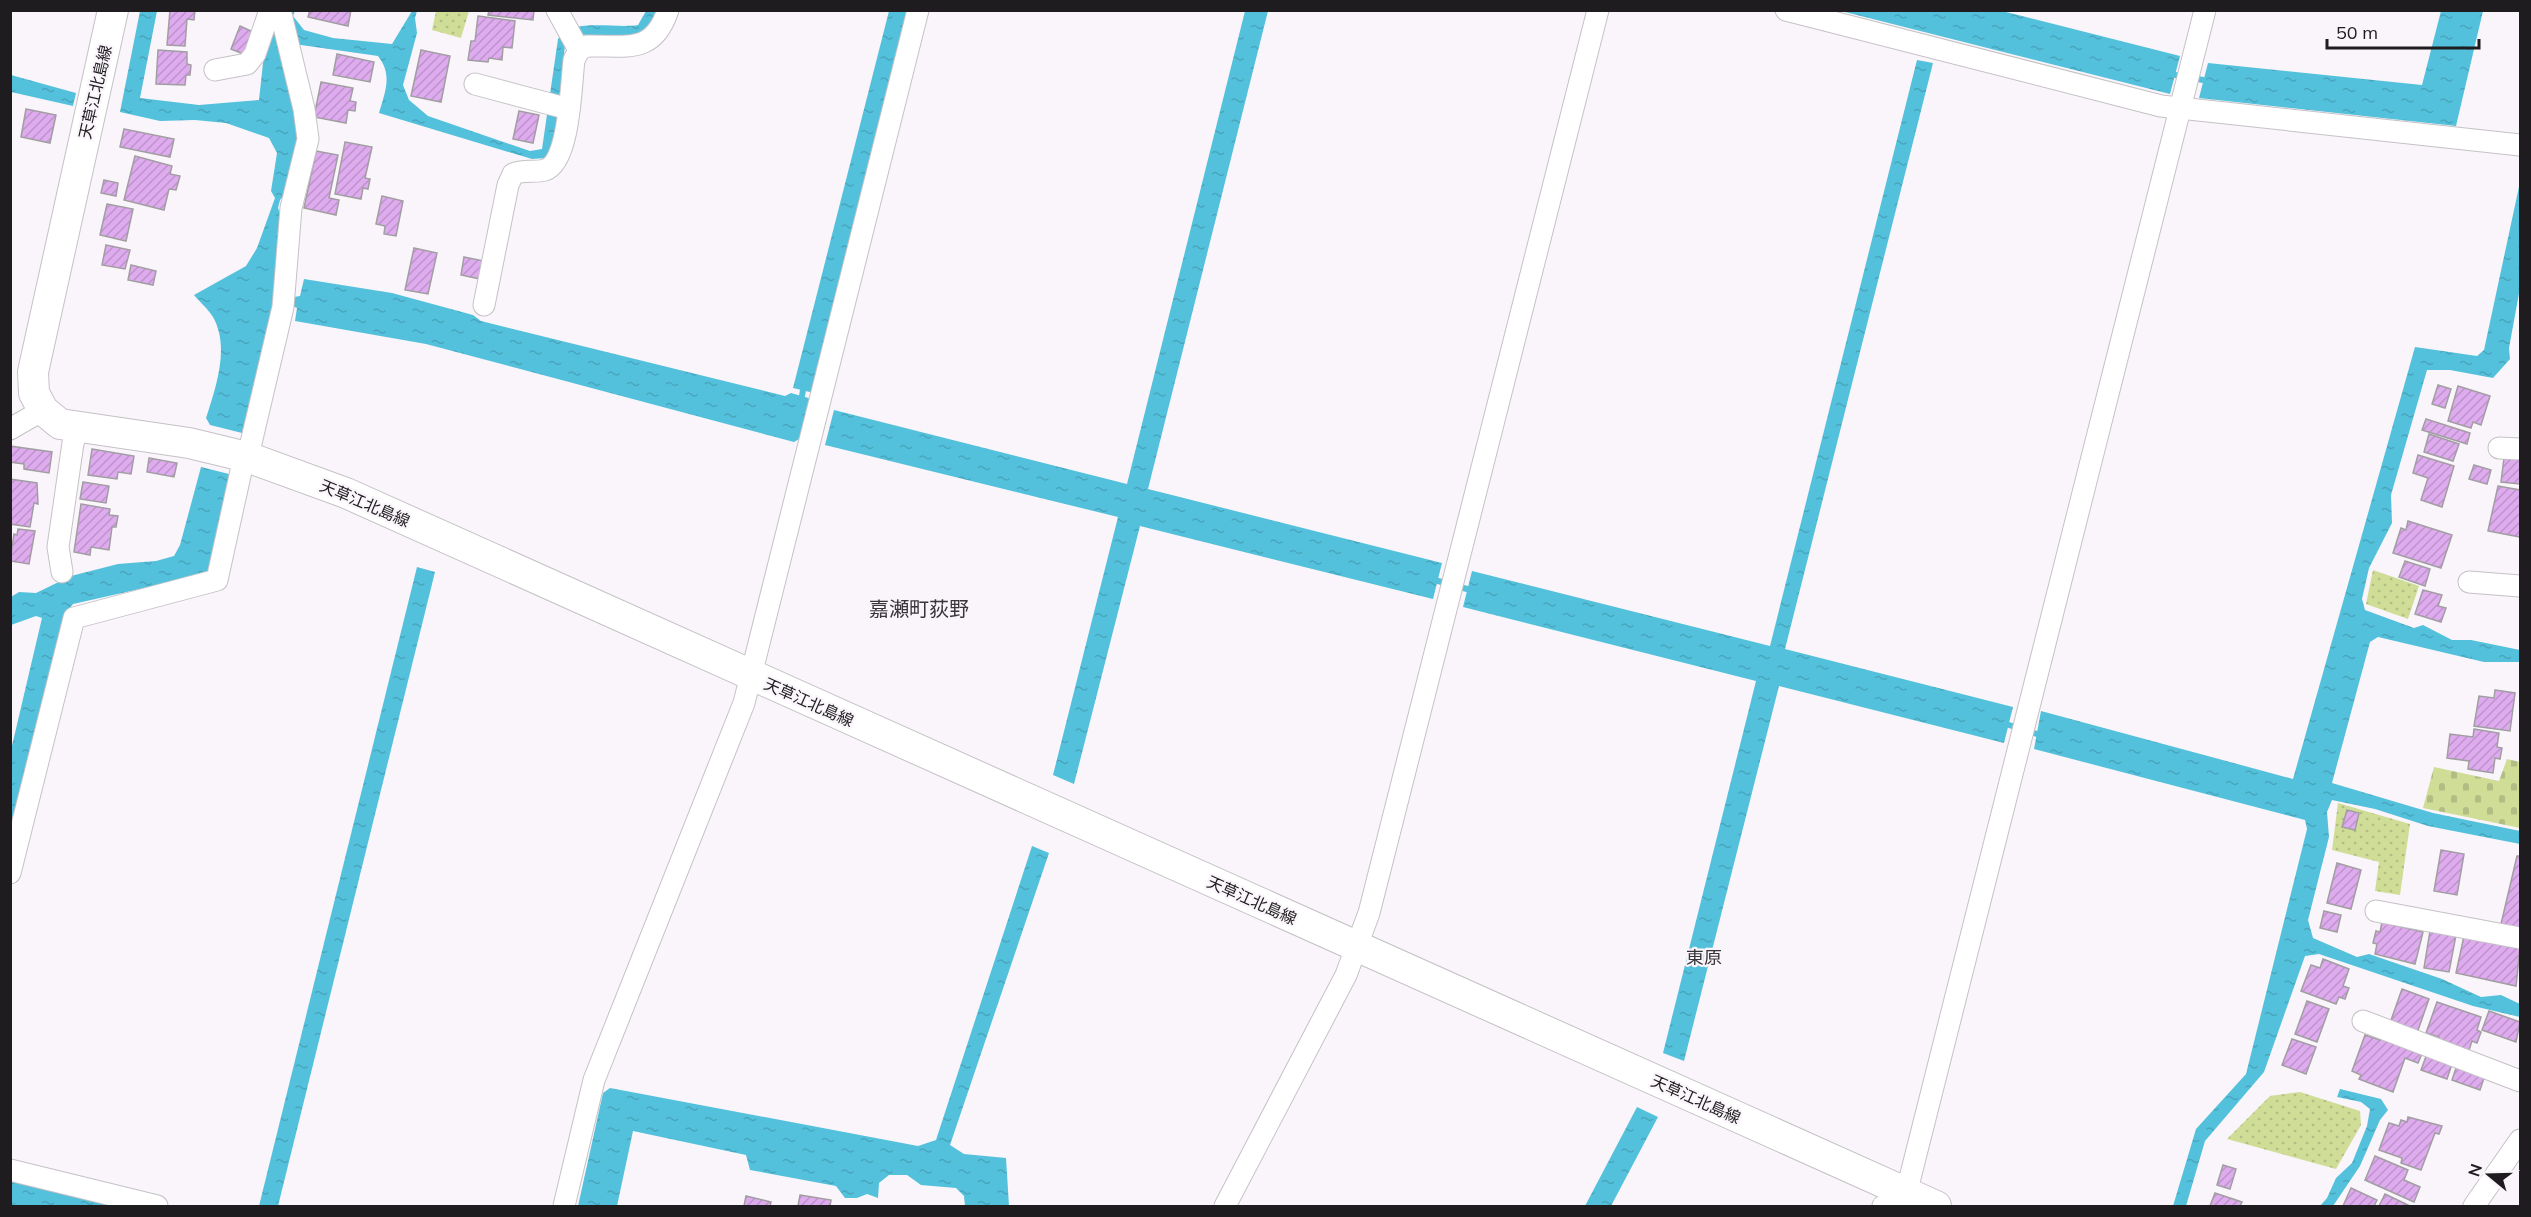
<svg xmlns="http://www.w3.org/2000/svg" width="2531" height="1217" font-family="Mulish,'Noto Sans JP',sans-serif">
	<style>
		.cemetery { fill: url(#cemetery-stones) }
		.garden { fill: url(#garden-dots) }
		.water { fill: url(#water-ripples) }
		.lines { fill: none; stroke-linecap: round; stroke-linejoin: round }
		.stream { stroke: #53c1dc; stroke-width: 6 }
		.building { fill: url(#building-hatch); stroke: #a19ea2; stroke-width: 1.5 }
		.street-casing { stroke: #c5c2c6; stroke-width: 23 }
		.secondary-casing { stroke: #c5c2c6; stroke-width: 32 }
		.street { stroke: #fff; stroke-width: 21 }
		.secondary { stroke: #fff; stroke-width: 30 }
		.labels { text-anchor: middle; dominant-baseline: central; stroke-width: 4.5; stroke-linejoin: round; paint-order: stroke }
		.street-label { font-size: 16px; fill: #1e1c1e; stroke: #f9f5fa }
		.neighbourhood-label { font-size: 18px; fill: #383639; stroke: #f9f5fa }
		.quarter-label { font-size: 20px; fill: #383639; stroke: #f9f5fa }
	</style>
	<defs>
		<pattern id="cemetery-stones" width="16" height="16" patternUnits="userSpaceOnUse" patternTransform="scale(1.5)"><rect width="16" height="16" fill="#cfdd97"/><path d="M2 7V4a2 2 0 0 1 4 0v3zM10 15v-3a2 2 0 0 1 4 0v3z" fill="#b1bd82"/></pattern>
		<pattern id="garden-dots" width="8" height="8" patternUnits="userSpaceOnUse" patternTransform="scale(1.5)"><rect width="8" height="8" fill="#cfdd97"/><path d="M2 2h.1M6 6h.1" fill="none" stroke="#b1bd82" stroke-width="1.8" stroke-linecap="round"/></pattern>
		<pattern id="water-ripples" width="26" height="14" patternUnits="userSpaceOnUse" patternTransform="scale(1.5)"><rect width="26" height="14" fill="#53c1dc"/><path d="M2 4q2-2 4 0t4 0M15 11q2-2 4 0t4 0" fill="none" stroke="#48a5bc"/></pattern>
		<pattern id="building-hatch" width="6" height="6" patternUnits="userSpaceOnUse" patternTransform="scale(1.5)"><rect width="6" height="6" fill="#deabee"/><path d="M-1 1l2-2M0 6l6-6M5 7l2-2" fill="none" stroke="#be93cc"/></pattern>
	</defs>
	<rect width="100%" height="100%" fill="#f9f5fa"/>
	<path class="cemetery" d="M2507 759 2520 762V828L2423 808 2434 767 2499 781Z"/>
	<g class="garden">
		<path d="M436 11H469L461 38 432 30Z"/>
		<path d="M2373 570 2419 586 2408 619 2366 604Z"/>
		<path d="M2338 803 2410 824 2400 895 2375 891 2379 862 2332 850Z"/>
		<path d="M2300 1092 2360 1111 2361 1125 2336 1169 2227 1139 2270 1096Z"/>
	</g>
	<g class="water">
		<path d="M140 11H157L140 98 199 105 259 100 263 63 274 32 278 31 300 141 288 190 280 200 278 208 283 221 274 298 250 413 242 433 210 425 206 418C216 387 230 347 213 317 208 309 200 302 194 295L246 266 257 248 275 198 271 191 277 153 269 138 226 123 195 120 160 121 120 112Z"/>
		<path d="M287 11H295L293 16 304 30 333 38 392 44 412 11H417L415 18 417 33 403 85 409 100 428 116 530 151 542 149 558 39C571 17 615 29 638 25L646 11H658C644 45 613 41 581 34L565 45 556 131 546 158 532 159 379 113C385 92 393 75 378 56L294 44Z"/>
		<path d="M889 11H908L814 393 793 388Z"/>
		<path d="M1245 11H1268L1148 489 1442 563 1433 599 1140 526 1074 784 1053 775 1118 517 825 445 834 410 1127 484Z"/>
		<path d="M1841 11H2002L2180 56 2170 94Z"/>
		<path d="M2441 11H2483L2456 126 2199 98 2208 63 2422 85Z"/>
		<path d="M1917 60 1933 63 1785 649 2013 707 2004 743 1779 686 1684 1061 1663 1053 1756 681 1463 607 1472 571 1770 646Z"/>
		<path d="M11 75 76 93 73 106 11 92Z"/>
		<path d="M2520 182V288L2509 348 2510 359 2493 378 2450 370H2427L2391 495 2392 523 2369 568 2362 599 2365 610 2414 628 2423 625 2452 640H2471L2520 650V662H2484L2378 637 2370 642 2332 783 2433 813 2520 831V844L2428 826 2375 809 2332 800 2327 812 2329 837 2308 920 2313 938 2357 957 2369 954 2442 979 2481 997 2501 995 2520 1004V1017L2473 1006 2319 954 2305 956 2264 1072 2205 1141 2186 1206H2173L2196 1129 2246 1074 2307 829 2305 820 2034 749 2041 711 2293 779 2415 347 2477 356 2484 350Z"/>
		<path d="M304 279 392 293 473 315 481 321 785 396 791 393 812 399 801 438 794 442 426 344 295 321 297 308 292 306 294 297 300 296Z"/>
		<path d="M201 467 229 474 211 573 73 604 66 612 11 844V750L42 618 36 616 11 625V597L19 592 36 593 71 576 118 564 156 561 174 556 180 545Z"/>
		<path d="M417 567 435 572 278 1206H259Z"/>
		<path d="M1032 846 1049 853 950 1145 964 1154 1006 1158 1009 1206H965L964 1196 956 1188 921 1185 907 1175H889L879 1183 878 1198 867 1194 857 1198H845L836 1186 750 1170 746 1155 633 1131 617 1206H578L603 1093 610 1088 918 1146 936 1140Z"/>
		<path d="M2340 1089 2381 1099 2388 1110 2380 1120 2360 1166 2333 1206H2320L2327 1198 2336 1178 2352 1163 2367 1126 2370 1109 2361 1102 2337 1097Z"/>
		<path d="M1637 1107 1658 1117 1611 1206H1585Z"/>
		<path d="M11 1181 112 1206H11Z"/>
	</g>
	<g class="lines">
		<g class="stream">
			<path d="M2175 75 2203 80"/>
			<path d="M802 396 803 390"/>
			<path d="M1438 581 1467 589"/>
			<path d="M2009 725 2037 734"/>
		</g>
	</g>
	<g class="building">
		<path d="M170 10H195L194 20 187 19 185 46 167 45Z"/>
		<path d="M310 10H351L348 26 308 17Z"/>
		<path d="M489 10H534L533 20 488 15Z"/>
		<path d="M478 16 515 21 512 48 503 47 502 60 489 58 488 62 468 60 471 41H475Z"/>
		<path d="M240 26 255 33 246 55 231 49Z"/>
		<path d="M158 50 187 52V64L191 65 190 75H186L185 85 156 84Z"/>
		<path d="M421 50 450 56 441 102 411 96Z"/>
		<path d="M337 54 374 62 370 82 333 75Z"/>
		<path d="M321 82 353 88 350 101 356 102 355 111 348 110 346 123 314 117Z"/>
		<path d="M26 109 56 115 50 143 21 137Z"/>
		<path d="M519 111 539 115 533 143 513 139Z"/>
		<path d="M124 129 174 139 170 157 120 147Z"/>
		<path d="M345 142 372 147 365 178 370 179 368 189 363 188 361 199 335 194Z"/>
		<path d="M316 151 338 155 329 198 339 200 336 215 304 208Z"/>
		<path d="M135 156 172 166 170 174 180 176 176 190 169 189 164 210 124 200Z"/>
		<path d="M104 180 118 183 116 196 101 193Z"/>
		<path d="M382 196 403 201 396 236 384 234 385 226 376 224Z"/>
		<path d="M107 204 133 209 126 241 100 235Z"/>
		<path d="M106 245 130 250 125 269 102 265Z"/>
		<path d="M414 248 437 253 428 294 405 290Z"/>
		<path d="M464 257 484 261 480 279 461 275Z"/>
		<path d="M131 265 156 271 153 285 128 280Z"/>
		<path d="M2438 385 2451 389 2445 408 2432 404Z"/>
		<path d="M2458 386 2490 396 2481 425 2473 422 2471 428 2448 421Z"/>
		<path d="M2426 419 2470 433 2467 444 2422 430Z"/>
		<path d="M2429 434 2459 444 2453 461 2424 452Z"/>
		<path d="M10 446 52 452 49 473 24 469V464L10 462Z"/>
		<path d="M92 449 134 456 131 474 118 472 117 479 88 475Z"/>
		<path d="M2418 455 2454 466 2442 507 2421 500 2428 478 2413 473Z"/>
		<path d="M149 458 177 463 174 477 147 472Z"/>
		<path d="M2504 458 2520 459V484L2501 482Z"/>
		<path d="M2474 465 2491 470 2487 484 2469 479Z"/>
		<path d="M10 479 37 483 38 504 34 503 30 527 10 524Z"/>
		<path d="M83 482 109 486 106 503 80 499Z"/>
		<path d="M2498 486 2520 490V537L2488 531Z"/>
		<path d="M81 504 110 509 109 515 118 516 116 527H112L109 550 91 547 90 555 74 552Z"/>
		<path d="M2408 521 2452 535 2441 568 2393 553 2401 528 2406 530Z"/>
		<path d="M18 529 35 531 29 564 10 561 14 534 17 535Z"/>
		<path d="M2405 561 2430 569 2425 586 2399 577Z"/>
		<path d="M2423 590 2442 595 2438 606 2446 608 2441 622 2415 614Z"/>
		<path d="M2495 690 2515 693 2510 731 2474 726 2479 696 2494 698Z"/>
		<path d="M2474 729 2499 733 2497 747 2502 748 2500 759 2495 758 2493 773 2468 769 2469 761 2447 758 2450 734 2473 737Z"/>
		<path d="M2347 810 2359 813 2355 830 2342 827Z"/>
		<path d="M2441 850 2464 854 2457 895 2434 891Z"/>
		<path d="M2517 856H2520V929L2501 924Z"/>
		<path d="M2337 863 2361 870 2351 909 2327 903Z"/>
		<path d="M2324 911 2341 915 2337 932 2320 928Z"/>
		<path d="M2382 922 2423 932 2415 964 2375 954 2377 944 2373 943 2376 931 2380 932Z"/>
		<path d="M2430 931 2456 935 2449 972 2424 968Z"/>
		<path d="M2464 936 2520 948 2516 986 2456 973Z"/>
		<path d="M2323 959 2349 969 2343 986 2349 988 2345 999 2339 997 2336 1004 2301 991 2311 965 2320 968Z"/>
		<path d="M2402 989 2429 999 2417 1033 2390 1023Z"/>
		<path d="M2307 1001 2329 1009 2317 1042 2295 1034Z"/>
		<path d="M2437 1002 2481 1017 2477 1030 2481 1032 2477 1043 2472 1041 2467 1056 2436 1045 2439 1037 2426 1033Z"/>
		<path d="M2489 1011 2520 1022 2516 1042 2482 1030Z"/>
		<path d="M2382 1033 2424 1049 2418 1063 2405 1058 2393 1092 2359 1079 2361 1075 2352 1071 2365 1035 2380 1040Z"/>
		<path d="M2292 1039 2316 1047 2306 1074 2282 1065Z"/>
		<path d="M2428 1051 2453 1061 2447 1079 2421 1070Z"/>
		<path d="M2457 1065 2485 1075 2480 1090 2452 1080Z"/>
		<path d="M2408 1117 2442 1126 2439 1134 2435 1133 2421 1170 2401 1163 2402 1158 2379 1150 2389 1123 2399 1126 2401 1120 2407 1122Z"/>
		<path d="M2375 1156 2408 1170 2404 1180 2420 1187 2414 1202 2365 1180Z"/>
		<path d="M2223 1165 2236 1169 2230 1189 2217 1185Z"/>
		<path d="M2351 1188 2377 1200 2374 1206H2343Z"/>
		<path d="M2215 1193 2242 1202 2240 1206H2210Z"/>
		<path d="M2385 1194 2410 1206H2379Z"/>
		<path d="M800 1195 831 1200 830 1206H798Z"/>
		<path d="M746 1196 771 1202 770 1206H744Z"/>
	</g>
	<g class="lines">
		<defs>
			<g id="street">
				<path d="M557 10 579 50"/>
				<path d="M1786 10 2161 106 2520 145"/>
				<path d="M215 70 247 64 255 54 270 10"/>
				<path d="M475 84 569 109"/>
				<path d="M484 305 508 185 513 174C524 169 534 173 545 170 570 162 571 83 574 60L579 50 587 46C627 45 653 55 668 10"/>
				<path d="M10 429 43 410"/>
				<path d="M2499 448 2520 449"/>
				<path d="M62 572 58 547 73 443 79 427"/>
				<path d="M2469 582 2520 586"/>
				<path d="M10 873 74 618 217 580 241 471 251 443 283 307 291 208 308 139 304 109 280 10"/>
				<path d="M2376 911 2520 938"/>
				<path d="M2363 1021 2520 1081"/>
				<path d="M10 1170 157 1206"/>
				<path d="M564 1206 594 1080 744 703 918 10"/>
				<path d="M1225 1206 1346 975 1369 913 1598 10"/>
				<path d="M1883 1206 1895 1201 1910 1178 2205 10"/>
				<path d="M2474 1206 2520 1140"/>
			</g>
			<path id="secondary" d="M113 10 33 372 34 393 43 410 60 424 189 443 247 457 346 493 1936 1206"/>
		</defs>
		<use href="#street" class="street-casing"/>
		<use href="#secondary" class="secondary-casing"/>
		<use href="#street" class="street"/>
		<use href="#secondary" class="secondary"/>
	</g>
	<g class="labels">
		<g class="street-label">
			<text transform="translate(95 92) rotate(-77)">天草江北島線</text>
			<text transform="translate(365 503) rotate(23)">天草江北島線</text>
			<text transform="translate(809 702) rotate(24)">天草江北島線</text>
			<text transform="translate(1252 900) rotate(24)">天草江北島線</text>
			<text transform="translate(1696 1099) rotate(24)">天草江北島線</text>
		</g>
		<g class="neighbourhood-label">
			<text x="1704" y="957">東原</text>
		</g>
		<g class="quarter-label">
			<text x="919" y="608">嘉瀬町荻野</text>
		</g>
	</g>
	<rect width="2531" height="1217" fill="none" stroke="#1e1c1e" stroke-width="24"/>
	<g transform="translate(2489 1175) rotate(289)" stroke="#f9f5fa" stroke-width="4.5" paint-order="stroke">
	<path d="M0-4.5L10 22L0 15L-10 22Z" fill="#1e1c1e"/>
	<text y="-9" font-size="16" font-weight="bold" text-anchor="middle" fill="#1e1c1e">N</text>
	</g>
	<path d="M2327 39v9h152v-9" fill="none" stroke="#1e1c1e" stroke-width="3"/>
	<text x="2336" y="39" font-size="18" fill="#1e1c1e" stroke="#f9f5fa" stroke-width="4.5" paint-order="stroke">50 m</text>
</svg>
